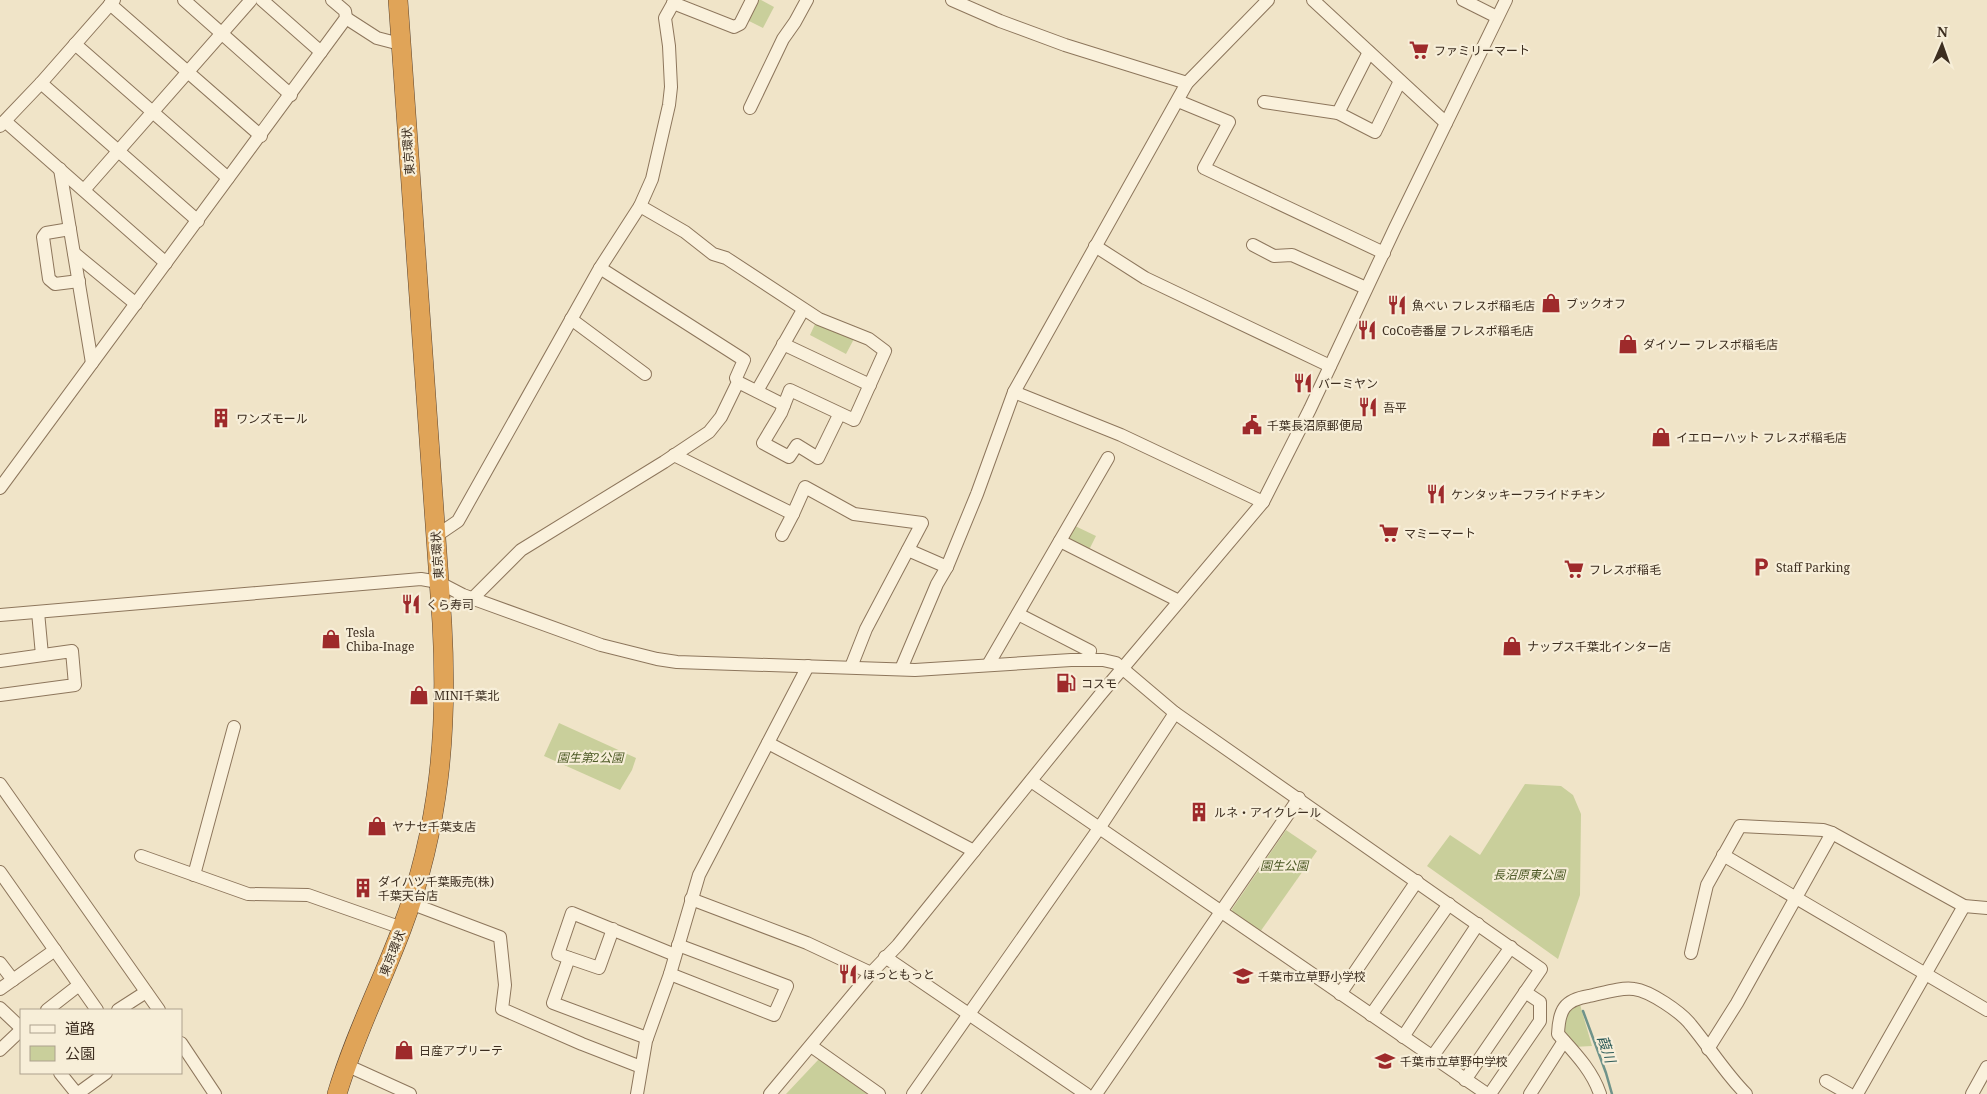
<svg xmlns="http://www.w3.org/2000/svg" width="1987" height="1094" font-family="'Noto Serif','Noto Sans JP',serif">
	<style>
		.green { fill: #c9cf9b }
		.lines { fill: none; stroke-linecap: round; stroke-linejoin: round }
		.stream { stroke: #6f938a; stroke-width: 2.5 }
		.minor-casing { stroke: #8d765c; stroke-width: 14 }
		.highway-casing { stroke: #5b4430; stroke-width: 20 }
		.minor { stroke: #faf1dc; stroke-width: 12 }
		.highway { stroke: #e0a458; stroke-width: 19 }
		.labels { text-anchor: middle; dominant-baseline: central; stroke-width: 4.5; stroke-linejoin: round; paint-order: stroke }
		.poi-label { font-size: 12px; fill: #3d2e20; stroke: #f7eed8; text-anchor: start }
		.street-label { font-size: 12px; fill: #3d2e20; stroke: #f7eed8 }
		.park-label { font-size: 12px; font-style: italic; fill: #4d5a26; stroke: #f7eed8 }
		.water-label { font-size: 14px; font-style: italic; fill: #2f5d5a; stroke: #f7eed8 }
	</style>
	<rect width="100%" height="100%" fill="#f0e4c8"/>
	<g class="green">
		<path d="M757 0H761L774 7 763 28 747 20Z"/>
		<path d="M816 322 855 337 846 354 810 335Z"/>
		<path d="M1073 525 1096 536 1088 552 1066 541Z"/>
		<path d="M559 723 636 758 632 770 620 790 544 756Z"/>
		<path d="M1525 784 1561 786 1573 795 1581 814 1580 895 1558 959 1427 866 1450 835 1480 855Z"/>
		<path d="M1286 830 1317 851 1260 932 1233 914 1232 909Z"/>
		<path d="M1579 1001 1592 1046 1573 1047 1562 1030 1568 1007Z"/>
		<path d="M819 1059 867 1094H786Z"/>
	</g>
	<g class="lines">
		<path class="stream" d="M1583 1011 1606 1073 1612 1094"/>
		<defs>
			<g id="minor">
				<path d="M184 0 291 95"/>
				<path d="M262 0 321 52"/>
				<path d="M952 0 1000 21 1065 45 1187 83"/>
				<path d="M1313 0 1446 123"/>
				<path d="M1463 0 1497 17"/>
				<path d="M673 3 734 27 740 24 752 0"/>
				<path d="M110 4 261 136"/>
				<path d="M346 18 377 38 400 44"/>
				<path d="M75 44 228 178"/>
				<path d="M41 83 198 221"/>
				<path d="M1178 101 1229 122 1204 168 1384 253"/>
				<path d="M1264 102 1338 113 1375 132 1400 81"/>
				<path d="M750 108 783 39 795 22 807 0"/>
				<path d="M1338 113 1369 52"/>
				<path d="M6 122 166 263"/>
				<path d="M0 126 41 83 114 0"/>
				<path d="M60 169 92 363"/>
				<path d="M84 190 251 0"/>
				<path d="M640 206 685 232 713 254 726 258 819 319 869 339 885 351 854 420 790 390 781 413 763 443 789 457 797 445 818 458 839 415"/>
				<path d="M70 229 46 233 43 237 49 279 55 284 79 281"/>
				<path d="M1253 245 1274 256 1292 255 1366 288"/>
				<path d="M1095 246 1145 278 1330 366"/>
				<path d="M74 253 136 304"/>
				<path d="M571 319 645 374"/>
				<path d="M783 344 870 385"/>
				<path d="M738 382 784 405"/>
				<path d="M757 391 803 310"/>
				<path d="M1014 392 1121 435 1263 502"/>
				<path d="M674 455 793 514"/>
				<path d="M0 488 346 18 345 11 332 0"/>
				<path d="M782 535 793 514 805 487 854 514 922 523 866 629 851 667"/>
				<path d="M436 536 458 521 600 268 640 206 652 179 669 105 671 87 669 46 665 18 675 0"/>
				<path d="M1060 541 1179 601"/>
				<path d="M908 550 947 567"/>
				<path d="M472 599 521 550 664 462 709 432 721 417 738 382 736 378 744 360 600 268"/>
				<path d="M38 612 42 655"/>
				<path d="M1018 614 1090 651 1087 660"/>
				<path d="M0 615 421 579 438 582 463 595 601 645 657 659 677 662 915 670 1071 660H1103L1116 663 1175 713 1541 969 1465 1080"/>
				<path d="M0 661 72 651 75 685 0 695"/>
				<path d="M988 665 1108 458"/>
				<path d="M901 669 937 584 947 567 977 494 1014 392 1187 83 1268 0"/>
				<path d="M768 743 974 851"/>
				<path d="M1031 781 1487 1094"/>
				<path d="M0 784 159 1010"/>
				<path d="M1723 855 1987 1010"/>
				<path d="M141 856 248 894 308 895 402 928"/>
				<path d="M0 872 97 1010"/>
				<path d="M194 875 234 727"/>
				<path d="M691 899 807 943 871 973"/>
				<path d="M410 903 500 937 505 985 502 1009 582 1044 641 1067"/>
				<path d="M613 929 599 968 558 954 572 913 675 955"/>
				<path d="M1691 953 1707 885 1740 826 1823 830 1832 833 1964 906 1987 908"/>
				<path d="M885 957 1086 1094"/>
				<path d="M569 958 553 1003 647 1038"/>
				<path d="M0 963 13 980"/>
				<path d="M670 974 774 1015 787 986 678 945"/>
				<path d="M0 989 55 950"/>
				<path d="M1340 994 1417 881"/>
				<path d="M0 1008 21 1028"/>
				<path d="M47 1010 79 985"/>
				<path d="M118 1010 146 992"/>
				<path d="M1371 1015 1449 904"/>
				<path d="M1403 1037 1478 924"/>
				<path d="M181 1043 215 1094"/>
				<path d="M811 1046 879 1094"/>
				<path d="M1708 1049 1737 1003 1832 833"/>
				<path d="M0 1050 21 1030"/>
				<path d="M1432 1057 1511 947"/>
				<path d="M346 1065 410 1094"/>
				<path d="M60 1073 77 1094"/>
				<path d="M1826 1081 1849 1094"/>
				<path d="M77 1094 106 1073"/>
				<path d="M637 1094 646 1041 670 974 699 875 808 666"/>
				<path d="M770 1094 871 973 898 945 1100 695 1263 502 1310 409 1395 228 1506 0"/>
				<path d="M913 1094 1100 827 1175 713"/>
				<path d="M1096 1094 1299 798"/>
				<path d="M1490 1094 1540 1021V1002L1525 992"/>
				<path d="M1530 1094 1564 1041"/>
				<path d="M1600 1094C1592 1070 1574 1052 1558 1034 1559 1010 1564 1000 1589 996 1603 993 1621 987 1634 989 1650 991 1681 1012 1691 1025 1710 1048 1725 1073 1746 1094"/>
				<path d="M1857 1094 1964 906"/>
				<path d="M1972 1094 1987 1067"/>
			</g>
			<path id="highway" d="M337 1094C354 1037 381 984 402 928 440 827 448 729 442 623L398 0"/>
		</defs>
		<use href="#minor" class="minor-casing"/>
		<use href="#highway" class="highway-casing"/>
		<use href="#minor" class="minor"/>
		<use href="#highway" class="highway"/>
	</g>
	<defs>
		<symbol id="supermarket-bare" viewBox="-9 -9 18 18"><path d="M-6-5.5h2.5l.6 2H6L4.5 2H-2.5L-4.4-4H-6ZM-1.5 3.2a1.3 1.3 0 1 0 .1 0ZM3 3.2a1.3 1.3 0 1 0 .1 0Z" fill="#9e2a2b" stroke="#f7eed8" stroke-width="2.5" paint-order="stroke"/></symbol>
		<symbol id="shop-bare" viewBox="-9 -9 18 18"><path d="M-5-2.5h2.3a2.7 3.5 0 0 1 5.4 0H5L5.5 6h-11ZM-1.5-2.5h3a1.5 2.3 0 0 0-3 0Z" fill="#9e2a2b" stroke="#f7eed8" stroke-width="2.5" paint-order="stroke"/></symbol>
		<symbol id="restaurant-bare" viewBox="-9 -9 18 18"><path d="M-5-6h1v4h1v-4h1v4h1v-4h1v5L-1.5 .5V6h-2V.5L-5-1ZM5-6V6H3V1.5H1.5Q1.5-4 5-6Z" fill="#9e2a2b" stroke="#f7eed8" stroke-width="2.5" paint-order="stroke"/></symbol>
		<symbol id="building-bare" viewBox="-9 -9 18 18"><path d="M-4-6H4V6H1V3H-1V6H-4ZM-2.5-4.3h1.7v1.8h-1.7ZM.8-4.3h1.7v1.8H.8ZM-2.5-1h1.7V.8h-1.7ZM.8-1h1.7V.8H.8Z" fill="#9e2a2b" stroke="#f7eed8" stroke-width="2.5" paint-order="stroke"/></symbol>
		<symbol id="civic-bare" viewBox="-9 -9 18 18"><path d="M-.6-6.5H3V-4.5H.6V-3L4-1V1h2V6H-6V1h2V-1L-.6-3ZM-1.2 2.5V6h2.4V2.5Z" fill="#9e2a2b" stroke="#f7eed8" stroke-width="2.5" paint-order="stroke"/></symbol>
		<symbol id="parking-bare" viewBox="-9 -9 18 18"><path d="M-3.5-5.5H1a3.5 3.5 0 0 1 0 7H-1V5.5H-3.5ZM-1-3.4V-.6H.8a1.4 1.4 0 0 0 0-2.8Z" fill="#9e2a2b" stroke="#f7eed8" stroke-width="2.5" paint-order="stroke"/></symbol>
		<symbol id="fuel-bare" viewBox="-9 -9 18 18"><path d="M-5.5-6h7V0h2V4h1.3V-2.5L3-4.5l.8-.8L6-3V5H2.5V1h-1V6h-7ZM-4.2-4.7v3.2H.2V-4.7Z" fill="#9e2a2b" stroke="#f7eed8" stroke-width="2.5" paint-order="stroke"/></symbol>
		<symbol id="school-bare" viewBox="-9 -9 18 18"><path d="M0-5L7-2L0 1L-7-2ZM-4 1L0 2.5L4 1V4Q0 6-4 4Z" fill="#9e2a2b" stroke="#f7eed8" stroke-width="2.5" paint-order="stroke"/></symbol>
	</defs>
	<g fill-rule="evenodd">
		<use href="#supermarket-bare" x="1405" y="36" width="28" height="28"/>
		<use href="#shop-bare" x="1537" y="289" width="28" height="28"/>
		<use href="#restaurant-bare" x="1383" y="291" width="28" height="28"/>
		<use href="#restaurant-bare" x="1353" y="316" width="28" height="28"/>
		<use href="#shop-bare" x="1614" y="330" width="28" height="28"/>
		<use href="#restaurant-bare" x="1289" y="369" width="28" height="28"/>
		<use href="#restaurant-bare" x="1354" y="393" width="28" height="28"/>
		<use href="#building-bare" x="207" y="404" width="28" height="28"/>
		<use href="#civic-bare" x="1238" y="411" width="28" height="28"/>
		<use href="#shop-bare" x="1647" y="423" width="28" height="28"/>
		<use href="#restaurant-bare" x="1422" y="480" width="28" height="28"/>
		<use href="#supermarket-bare" x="1375" y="519" width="28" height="28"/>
		<use href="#parking-bare" x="1747" y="553" width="28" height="28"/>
		<use href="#supermarket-bare" x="1560" y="555" width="28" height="28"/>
		<use href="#restaurant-bare" x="397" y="590" width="28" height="28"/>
		<use href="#shop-bare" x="317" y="625" width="28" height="28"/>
		<use href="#shop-bare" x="1498" y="632" width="28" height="28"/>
		<use href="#fuel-bare" x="1052" y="669" width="28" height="28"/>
		<use href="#shop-bare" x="405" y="681" width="28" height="28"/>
		<use href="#building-bare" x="1185" y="798" width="28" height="28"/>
		<use href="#shop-bare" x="363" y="812" width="28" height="28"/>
		<use href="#building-bare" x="349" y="874" width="28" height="28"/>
		<use href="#restaurant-bare" x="834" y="960" width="28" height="28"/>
		<use href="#school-bare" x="1229" y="962" width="28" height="28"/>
		<use href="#shop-bare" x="390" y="1036" width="28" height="28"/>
		<use href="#school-bare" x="1371" y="1047" width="28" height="28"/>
	</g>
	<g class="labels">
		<g class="poi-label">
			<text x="1434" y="50">ファミリーマート</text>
			<text x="1566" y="303">ブックオフ</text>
			<text x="1412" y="305">魚べい フレスポ稲毛店</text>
			<text x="1382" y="330">CoCo壱番屋 フレスポ稲毛店</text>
			<text x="1643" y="344">ダイソー フレスポ稲毛店</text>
			<text x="1318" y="383">バーミヤン</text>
			<text x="1383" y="407">吾平</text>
			<text x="236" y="418">ワンズモール</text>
			<text x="1267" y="425">千葉長沼原郵便局</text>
			<text x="1676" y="437">イエローハット フレスポ稲毛店</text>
			<text x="1451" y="494">ケンタッキーフライドチキン</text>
			<text x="1404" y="533">マミーマート</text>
			<text x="1776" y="567">Staff Parking</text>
			<text x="1589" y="569">フレスポ稲毛</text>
			<text x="426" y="604">くら寿司</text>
			<text x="346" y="632">Tesla<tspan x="346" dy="14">Chiba-Inage</tspan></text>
			<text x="1527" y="646">ナップス千葉北インター店</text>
			<text x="1081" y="683">コスモ</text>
			<text x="434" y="695">MINI千葉北</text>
			<text x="1214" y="812">ルネ・アイクレール</text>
			<text x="392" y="826">ヤナセ千葉支店</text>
			<text x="378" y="881">ダイハツ千葉販売(株)<tspan x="378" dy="14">千葉天台店</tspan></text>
			<text x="863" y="974">ほっともっと</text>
			<text x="1258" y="976">千葉市立草野小学校</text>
			<text x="419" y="1050">日産アプリーテ</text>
			<text x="1400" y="1061">千葉市立草野中学校</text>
		</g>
		<g class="street-label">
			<text transform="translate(408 151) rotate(-94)">東京環状</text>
			<text transform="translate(437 555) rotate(-94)">東京環状</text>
			<text transform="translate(392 953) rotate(-68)">東京環状</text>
		</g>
		<g class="park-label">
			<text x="590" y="757">園生第2公園</text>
			<text x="1284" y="865">園生公園</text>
			<text x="1529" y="874">長沼原東公園</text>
		</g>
		<g class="water-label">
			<text transform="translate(1607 1049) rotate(71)">葭川</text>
		</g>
	</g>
	<rect x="20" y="1009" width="162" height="65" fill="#f7eed8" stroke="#ada18e"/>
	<rect x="30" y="1025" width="25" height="8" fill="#faf1dc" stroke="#ada18e"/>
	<text x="65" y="1034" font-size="15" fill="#3d2e20">道路</text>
	<rect x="30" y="1046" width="25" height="15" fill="#c9cf9b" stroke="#ada18e"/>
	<text x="65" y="1059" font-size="15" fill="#3d2e20">公園</text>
	<g transform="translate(1942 45) rotate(2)" stroke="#f7eed8" stroke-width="4" paint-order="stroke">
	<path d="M0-4L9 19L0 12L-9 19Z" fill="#3d2e20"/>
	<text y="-8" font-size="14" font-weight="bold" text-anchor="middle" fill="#3d2e20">N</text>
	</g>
</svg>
